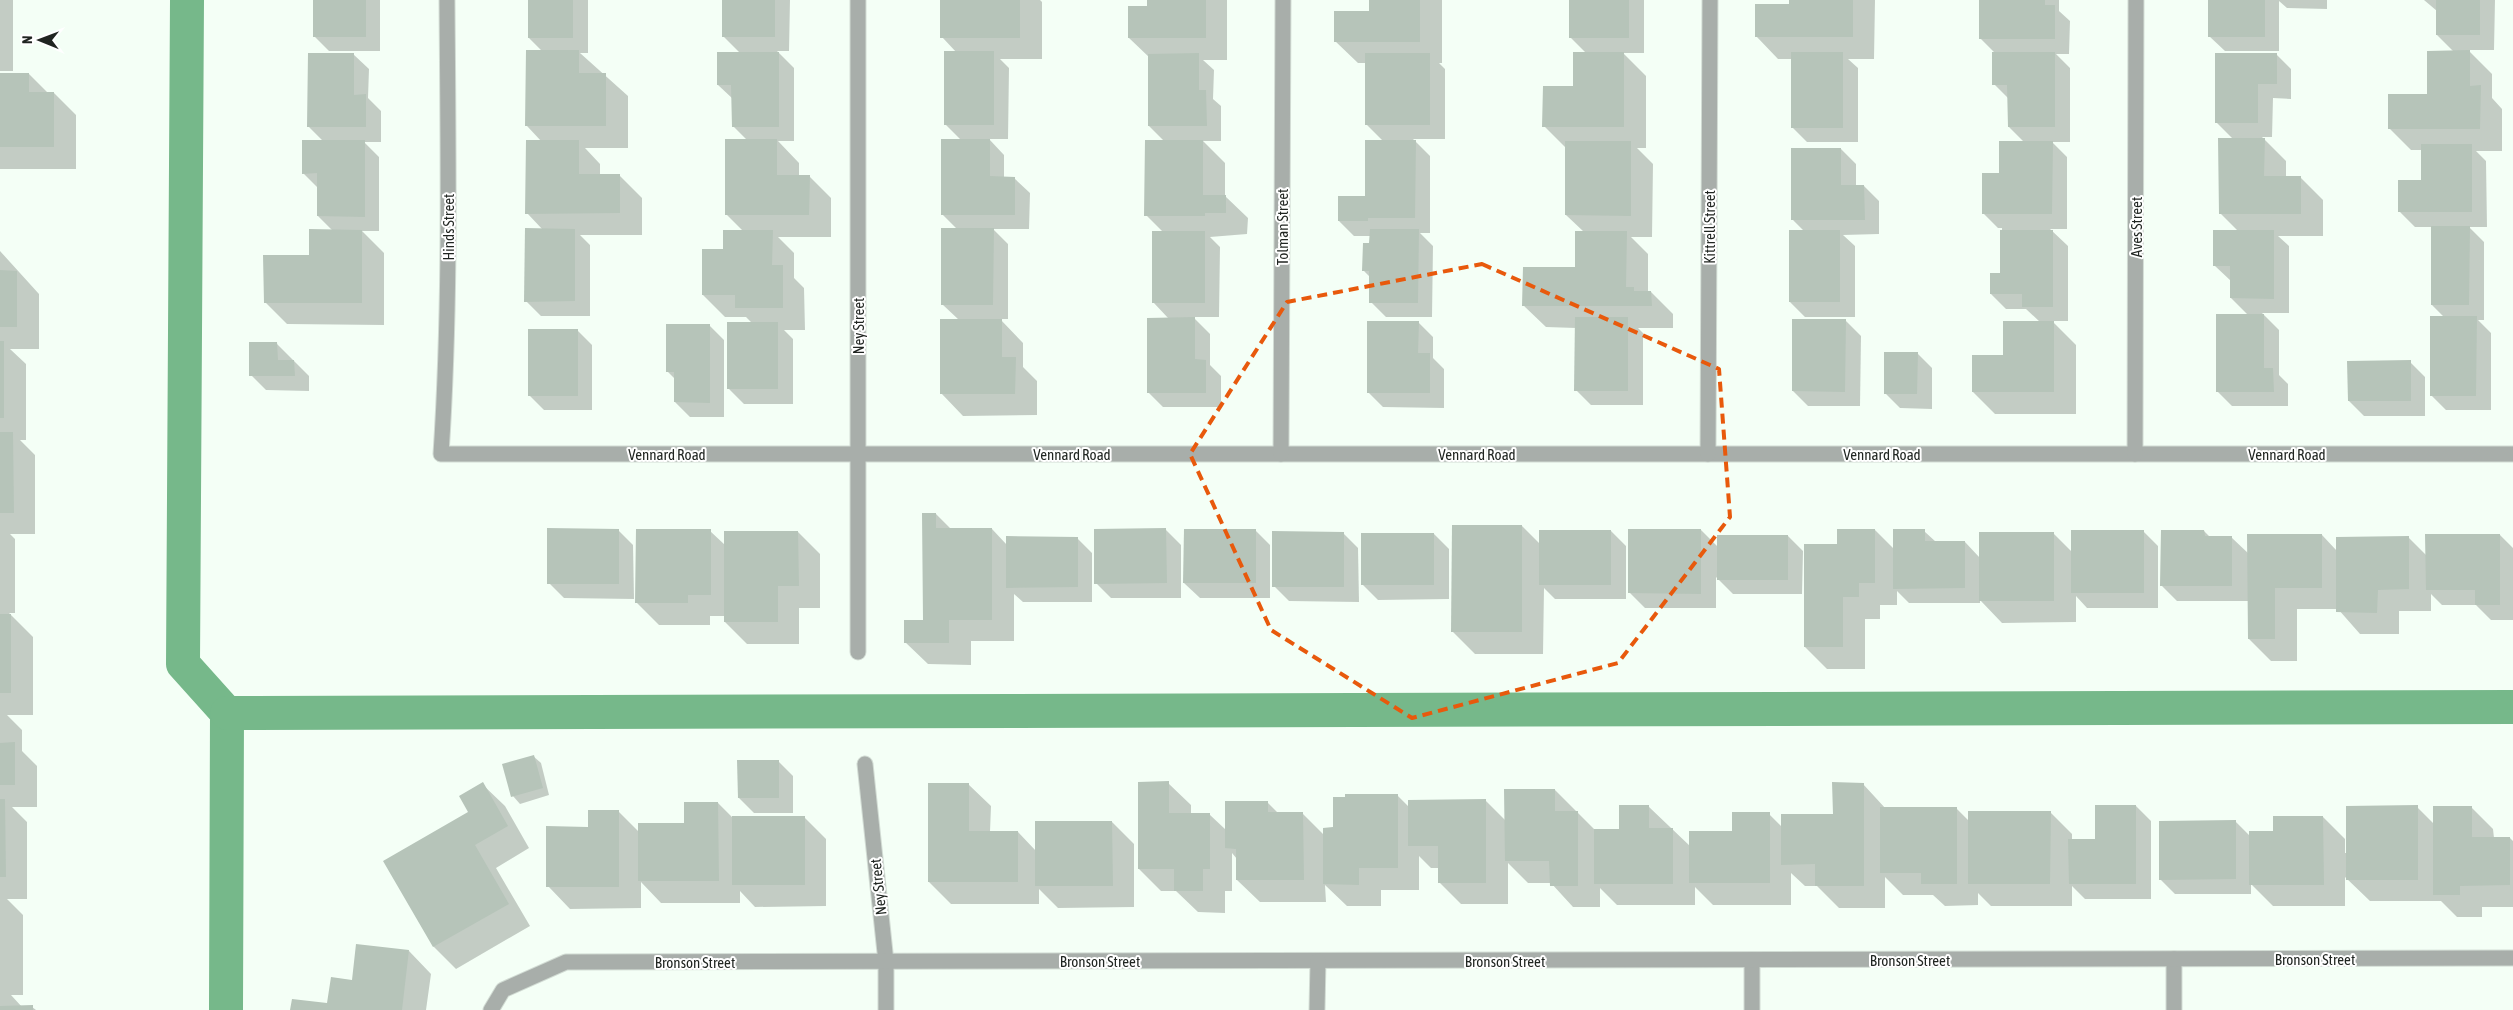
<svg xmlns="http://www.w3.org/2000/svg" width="2513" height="1010" font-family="'Asap Condensed',sans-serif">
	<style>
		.shadow { fill: #0003 }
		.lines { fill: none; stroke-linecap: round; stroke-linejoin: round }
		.canal { stroke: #76b88a; stroke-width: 34 }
		.building { fill: #b6c4b9 }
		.minor-casing { stroke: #d2dcd4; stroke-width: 17 }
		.minor { stroke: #a8aeaa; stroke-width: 15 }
		.marked { fill: none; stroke: #e8590c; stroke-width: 4; stroke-dasharray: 10 6; stroke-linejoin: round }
		.labels { text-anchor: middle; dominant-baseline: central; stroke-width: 4; stroke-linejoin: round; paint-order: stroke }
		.street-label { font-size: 15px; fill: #202521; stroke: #fff }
	</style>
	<rect width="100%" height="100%" fill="#f4fff6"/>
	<g class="shadow">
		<rect x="0" y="0" width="13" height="71"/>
		<path d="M314 0H380V51H329L314 36Z"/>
		<path d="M529 0H588V53H580L628 96V148H585L600 164V176H620L642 198V235H580L590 245V316H541L526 301 543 230 527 213 542 142 527 126 542 51 529 38Z"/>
		<path d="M723 0H790L789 51H777L794 68V141H778L799 163V176H809L831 198V237H778L794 253V278L804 288 805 330H784L793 339V404H744L729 389 753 324 746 317H725L703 295 724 250 743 231 727 215 747 140 733 126V99L718 85 740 53 723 36Z"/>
		<path d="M942 0H1040L1042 2V59H1000L1009 68 1008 139H989L1004 155V178H1014L1030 193 1029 229H993L1008 244V319H1000L1023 343V367L1037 381V415L963 416 941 393 959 320 942 304 957 229 942 214 961 140 945 124 957 53 942 37Z"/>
		<path d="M1148 0H1227V60H1203L1214 70 1213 99 1221 106V141H1203L1225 163V196L1248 218 1247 234 1210 237 1220 247 1219 317H1193L1210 334V365L1221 376V407H1163L1148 392 1169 319 1153 302 1163 232 1146 215 1165 142 1149 126 1150 58 1129 38 1148 7Z"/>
		<path d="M1370 0H1442V63H1439L1445 69V139H1413L1430 156V233H1420L1433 246 1432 317H1386L1371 302V278L1364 271 1371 236H1354L1339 221 1366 198 1383 141 1366 124V63H1358L1335 41 1370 13Z"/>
		<path d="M1570 0H1644V53H1623L1646 76V148H1637L1653 164 1652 237H1631L1648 254V292H1651L1673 314V328H1638L1643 333V405H1591L1576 390V328L1546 327 1523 305 1576 269 1584 232 1566 215 1567 149 1544 126 1574 88 1586 53 1570 37Z"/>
		<path d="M1790 0H1875L1874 59H1848L1858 68V142H1807L1792 127V59H1778L1756 36 1790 5Z"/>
		<path d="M2000 0H2059V11L2070 21 2069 54H2056L2070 68V142H2052L2067 157V229H2050L2068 246V321H2052L2076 345V414H1995L1973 392 2004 356 2040 322 2026 309H2006L1991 294 2002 274V228H1998L1983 213 2000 174 2024 142 2009 127V99L1994 84V52L1980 38Z"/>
		<path d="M2209 0H2327V9L2287 8 2279 1V51H2225L2209 36Z"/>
		<path d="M2424 0H2495L2494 50H2468L2492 74V98L2502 109V151H2476L2486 161 2487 227H2469L2484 242V320H2478L2491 333V410H2446L2431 395 2444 317 2432 305V227H2415L2400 212 2422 181V150H2411L2389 128 2428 95 2454 52 2437 35V11Z"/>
		<path d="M353 54 369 69 368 98 381 111V142H364L379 157V231H362L384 253V325L287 324 265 302 333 231 318 216 319 189 303 173 324 142 309 127Z"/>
		<path d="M2276 54 2291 69V99L2273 98 2272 137H2262L2286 161V177H2300L2323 200V236H2278L2289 246V313H2262L2279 330V375L2288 384V406H2232L2217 391 2248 315 2231 298V281L2215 266 2238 231 2220 213 2233 139 2216 122Z"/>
		<path d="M0 74H29L48 93H54L76 115V169H0Z"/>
		<path d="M1841 149 1856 164V186H1864L1879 201V234L1843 235 1855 246V317H1805L1790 302 1804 231 1793 220Z"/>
		<path d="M0 237V251L39 294V349H10L26 364V440H20L35 455V534H10L15 539V613H9L33 637V715H7L22 730V751L37 766V807H12L27 822V899H7L23 915V995H11L22 1007H32L36 1010H0Z"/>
		<path d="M1846 321 1861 336 1860 406H1808L1793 391Z"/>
		<path d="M1418 322 1433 337V358L1444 369V408L1383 407 1368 392Z"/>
		<path d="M709 325 724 340V417H690L675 402V379L667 371Z"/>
		<path d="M577 330 592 345V410H544L529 395Z"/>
		<path d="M277 344 309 376V391L266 390 251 375Z"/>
		<path d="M1917 353 1932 368V409L1900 408 1885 393Z"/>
		<path d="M2410 362 2425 377V416H2364L2349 401Z"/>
		<path d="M936 514 951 529H992L1007 545 1077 538 1092 553V602H1023L1014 594V641H971V665L928 664 905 642 924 621Z"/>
		<path d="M1522 526 1540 544 1611 531 1626 546V599H1555L1544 588 1543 654H1475L1453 632Z"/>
		<path d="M618 530 633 545 634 599 564 598 549 583Z"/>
		<path d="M1166 530 1181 545V598H1111L1096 583Z"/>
		<path d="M1255 530 1270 545V598H1200L1184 583Z"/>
		<path d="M1701 530 1718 547 1788 536 1803 551 1802 594H1733L1716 577V608H1645L1630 593Z"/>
		<path d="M1875 530 1894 549 1924 531 1936 542H1965L1980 558 2053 533 2072 552 2143 531 2158 546V608H2087L2076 596V622L2002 623 1980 600V603H1909L1897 591V605H1880V619H1865V669H1827L1805 647 1839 545Z"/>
		<path d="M710 531 725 545 798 532 820 554V608H799V644H747L725 622V616H710V625H659L637 603Z"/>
		<path d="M2204 531 2210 537H2231L2249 554 2322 535 2337 551 2409 538 2427 556 2500 535 2513 548V620H2491L2476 605H2442L2431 594V611H2399V634H2360L2338 609H2297V661H2271L2249 639V601H2177L2162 586Z"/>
		<path d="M1343 533 1358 548 1359 602 1289 601 1274 586Z"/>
		<path d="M1434 534 1449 549V599L1378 600 1362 584Z"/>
		<path d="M533 756 541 763 549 795 520 804 513 796Z"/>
		<path d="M778 761 793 776V813H754L739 798Z"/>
		<path d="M1168 783 1191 805V814H1209L1226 830 1268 803 1278 813 1303 814 1324 835 1397 795 1409 807 1486 801 1506 821 1555 790 1595 830H1620L1648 806 1691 847 1733 832 1769 814 1782 827 1834 815 1863 784 1886 809 1956 808 1970 822 2050 812 2072 834V840H2097L2136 806 2151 821V899H2085L2072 886V906H1991L1978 893V905L1945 906 1933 895H1903L1885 877V908H1839L1817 886H1805L1791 873V905H1713L1695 887V905H1617L1600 888V907H1573L1551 883H1528L1508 863V904H1461L1439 882V868H1431L1419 856V890H1381V906H1347L1325 885 1326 902H1260L1237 880V859L1232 853V891H1225V913L1198 912 1176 891H1161L1139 869Z"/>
		<path d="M482 784 505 806 529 848 496 868 530 926 456 969 434 947 385 862 470 812Z"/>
		<path d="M968 784 991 806 990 832H1018L1036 851 1112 822 1134 844V907L1058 908 1039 889V904H951L929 882Z"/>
		<path d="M718 803 732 817H804L826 839V906L755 907 740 891V903H661L641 882V908L570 909 548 886 589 828 618 811 639 832 685 824Z"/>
		<path d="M2417 807 2434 824 2471 807 2493 829 2494 838H2510L2513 841V907H2482V917H2457L2441 901H2370L2345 877V906H2273L2251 884V894H2175L2160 879 2235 821 2250 836 2274 832 2323 817 2345 839V853H2347Z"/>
		<path d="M409 951 431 974 426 1010H291L328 1005 353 981Z"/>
	</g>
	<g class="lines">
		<g class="canal">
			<path d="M187 0 183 664 227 713 226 1010"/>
			<path d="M227 713 2513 707"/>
		</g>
	</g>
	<g class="building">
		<rect x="313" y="0" width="53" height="37"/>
		<rect x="528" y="0" width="45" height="38"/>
		<rect x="722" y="0" width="53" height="37"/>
		<rect x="940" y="0" width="80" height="38"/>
		<path d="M1147 0H1206V38H1128V6H1147Z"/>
		<path d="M1369 0H1420V42H1334V11H1369Z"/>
		<rect x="1569" y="0" width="60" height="38"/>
		<path d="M1789 0H1853V37H1755V4H1789Z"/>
		<path d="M1979 0H2045V5H2055V39H1979Z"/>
		<rect x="2208" y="0" width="57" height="37"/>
		<rect x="2436" y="0" width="44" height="35"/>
		<path d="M526 50H579V73H606V126H525Z"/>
		<path d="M2470 50V86L2481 85 2480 129H2388V94H2427V51Z"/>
		<rect x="944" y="51" width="50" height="74"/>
		<path d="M717 52H779V127H732L731 85H717Z"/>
		<path d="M1573 52H1624V127H1542L1543 86H1573Z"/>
		<rect x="1791" y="52" width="52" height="76"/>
		<path d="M1992 52H2055V127H2008L2007 85H1992Z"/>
		<path d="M308 53H354V95L366 94V127H307Z"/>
		<path d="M1199 53V90H1206L1207 126H1148V54Z"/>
		<rect x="1365" y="53" width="65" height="72"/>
		<path d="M2215 53H2277V84H2258V123H2215Z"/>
		<path d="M0 73H29V92H54V147H0Z"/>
		<path d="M2218 138H2265L2264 176H2301V214H2219Z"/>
		<path d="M725 139H777V175H810L809 215H725Z"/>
		<path d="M941 139H990V176L1015 177V215H941Z"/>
		<path d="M302 140H365V217L317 216V173L302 174Z"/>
		<path d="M526 140H579V174H620V213L525 214Z"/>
		<path d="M1145 140H1203V195H1226V213H1205V216H1144Z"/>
		<path d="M1365 140H1416L1415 218H1368V221H1338V196H1365Z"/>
		<path d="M1565 141H1631V216L1565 215Z"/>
		<path d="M1999 141H2053L2052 214H1982V173H1999Z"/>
		<path d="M2421 144H2472V212H2398V180H2421Z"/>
		<path d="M1791 148H1841V185H1864L1865 220H1791Z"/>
		<path d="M2431 226H2470L2469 305H2431Z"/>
		<path d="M525 228 575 229V301L524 302Z"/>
		<path d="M941 228H994L993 305H941Z"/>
		<path d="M309 229 362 230V303H264L263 255H309Z"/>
		<path d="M1370 229H1419L1418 303H1369V271H1362L1363 243H1369Z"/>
		<path d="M723 230H773L772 265H783V308H735V295H702V249H723Z"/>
		<rect x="1789" y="230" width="51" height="72"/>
		<path d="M2000 230H2053V307H2022V294H1990V273H2000Z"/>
		<path d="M2213 230H2274V299L2230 298V266H2213Z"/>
		<rect x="1152" y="231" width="53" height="72"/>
		<path d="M1575 231H1627L1626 287H1634V291H1651L1652 306H1522L1523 267H1575Z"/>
		<path d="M0 270 17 271V327H0Z"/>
		<path d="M2216 314H2264V368H2273L2274 392H2216Z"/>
		<path d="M2430 316H2477L2476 396H2430Z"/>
		<path d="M1195 317V359L1206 360V393H1147V318Z"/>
		<path d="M1575 317H1628V391H1574Z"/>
		<path d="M940 319H1002V357H1016L1015 394H940Z"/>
		<path d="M1792 319H1846L1845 392 1792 391Z"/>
		<path d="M1367 321H1419L1418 353H1430V393H1367Z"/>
		<path d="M2003 321H2054V392H1972V355H2003Z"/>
		<rect x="727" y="322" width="51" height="67"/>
		<path d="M666 324H710V403L674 402V372H666Z"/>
		<rect x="528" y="329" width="50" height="67"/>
		<rect x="0" y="341" width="4" height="77"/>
		<path d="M249 342H277L278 360H294L295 376H249Z"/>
		<path d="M1884 352H1918L1917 394H1884Z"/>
		<path d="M2411 360V401H2348L2347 361Z"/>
		<path d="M0 432H13L14 513H0Z"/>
		<path d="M922 513H936V528H992V620H949V643H904V620H923Z"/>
		<path d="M1452 525H1522V632H1451Z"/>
		<path d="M547 528 619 529V584H547Z"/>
		<path d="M1166 528 1167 583 1094 584V529Z"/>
		<path d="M636 529H711V595H688V603H635Z"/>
		<path d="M1184 529H1256V583H1183Z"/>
		<path d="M1628 529H1701V594L1628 593Z"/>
		<path d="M1837 529H1875V583H1859V597H1843V647H1804V544H1837Z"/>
		<path d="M1893 529H1925V541H1965V588L1893 589Z"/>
		<rect x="1539" y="530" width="72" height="55"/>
		<rect x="2071" y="530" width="73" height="63"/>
		<path d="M2161 530H2204L2205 536H2232V586H2160Z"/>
		<path d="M724 531H798L799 586H778V622H724Z"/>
		<path d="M1272 531 1344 532V587H1272Z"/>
		<rect x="1979" y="532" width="75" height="69"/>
		<rect x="1361" y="533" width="73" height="52"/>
		<path d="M2247 534H2322V588H2275V639H2248Z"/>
		<path d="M2425 534H2500V605H2475V590H2426Z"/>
		<rect x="1717" y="535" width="71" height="45"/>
		<path d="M1006 536 1078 537V587L1006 588Z"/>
		<path d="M2409 536V589L2378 590 2377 613 2336 612V537Z"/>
		<rect x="0" y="614" width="11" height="79"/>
		<path d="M15 742V785H0V743Z"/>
		<path d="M534 755 543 788 511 797 502 764Z"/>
		<path d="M737 760H779V798H738Z"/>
		<path d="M1169 781V813H1210V869H1203V891H1174V869H1138V782Z"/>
		<path d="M483 782 508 826 475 845 509 904 433 947 383 861 468 812 459 796Z"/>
		<path d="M1832 782 1864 783V886H1815V864L1781 865V814H1833Z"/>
		<path d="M928 783H969V831H1018V882H928Z"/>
		<path d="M1504 789H1555V811H1578V886H1550L1549 861H1505Z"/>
		<path d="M1345 794H1398V868H1359V885L1323 884V828L1333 827V797H1345Z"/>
		<path d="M0 799H5L6 877H0Z"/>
		<path d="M1486 799V883H1438V846H1408V800Z"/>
		<path d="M1225 801H1268V812H1303L1304 880H1236V849L1225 848Z"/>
		<path d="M684 802H718L719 881H638V823H684Z"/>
		<path d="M1619 805H1649V828H1673V884H1594V829H1619Z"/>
		<path d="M2095 805H2136V884H2069L2068 839H2095Z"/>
		<path d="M2418 805V880H2346V806Z"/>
		<path d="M2433 806H2472V837H2510V885L2460 886V895H2433Z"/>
		<path d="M1880 807H1957V884H1921V873H1880Z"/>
		<path d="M588 810H619V887H546V826L588 827Z"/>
		<path d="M1968 811H2051L2050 884H1968Z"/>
		<path d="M1732 812H1770V883H1689V831H1732Z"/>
		<rect x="732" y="816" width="73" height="69"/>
		<path d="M2273 816H2323L2324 885H2249V831H2273Z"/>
		<path d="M2236 820V879L2159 880V821Z"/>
		<path d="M1035 821H1112L1113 886H1035Z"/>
		<path d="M356 944 409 950 402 1010H290L292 999 327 1003 331 977 352 980Z"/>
		<path d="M33 1005V1010H0V1006Z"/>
	</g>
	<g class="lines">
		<defs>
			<g id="minor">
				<path d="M447 0C448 151 451 303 441 454H2513"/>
				<path d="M1281 454 1283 0"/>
				<path d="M1708 454 1710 0"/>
				<path d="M2135 454 2136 0"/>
				<path d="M858 652V0"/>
				<path d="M865 764 886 962V1010"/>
				<path d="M2174 959V1010"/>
				<path d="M1752 960V1010"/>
				<path d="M491 1010 503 990 566 962 2513 958"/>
				<path d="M1317 1010 1318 961"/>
			</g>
		</defs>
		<use href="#minor" class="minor-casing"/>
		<use href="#minor" class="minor"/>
	</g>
	<path class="marked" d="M1482 264 1719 369 1730 517 1618 663 1412 718 1271 630 1190 454 1287 302Z"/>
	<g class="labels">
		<g class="street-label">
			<text transform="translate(448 227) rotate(-90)">Hinds Street</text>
			<text transform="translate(1282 227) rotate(-90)">Tolman Street</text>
			<text transform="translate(1709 227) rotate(-90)">Kittrell Street</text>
			<text transform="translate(2136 227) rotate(-90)">Aves Street</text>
			<text transform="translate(858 326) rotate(-90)">Ney Street</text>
			<text x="667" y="454">Vennard Road</text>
			<text x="1072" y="454">Vennard Road</text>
			<text x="1477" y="454">Vennard Road</text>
			<text x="1882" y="454">Vennard Road</text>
			<text x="2287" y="454">Vennard Road</text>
			<text transform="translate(878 887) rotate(-96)">Ney Street</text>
			<text x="2315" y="959">Bronson Street</text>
			<text x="1910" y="960">Bronson Street</text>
			<text x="1100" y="961">Bronson Street</text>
			<text x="1505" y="961">Bronson Street</text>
			<text x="695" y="962">Bronson Street</text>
		</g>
	</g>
	<g transform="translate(40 40) rotate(271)" stroke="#ffffff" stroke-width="4" paint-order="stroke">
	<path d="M0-4L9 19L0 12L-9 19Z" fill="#202521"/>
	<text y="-8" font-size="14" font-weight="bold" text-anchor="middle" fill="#202521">N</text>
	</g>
</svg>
